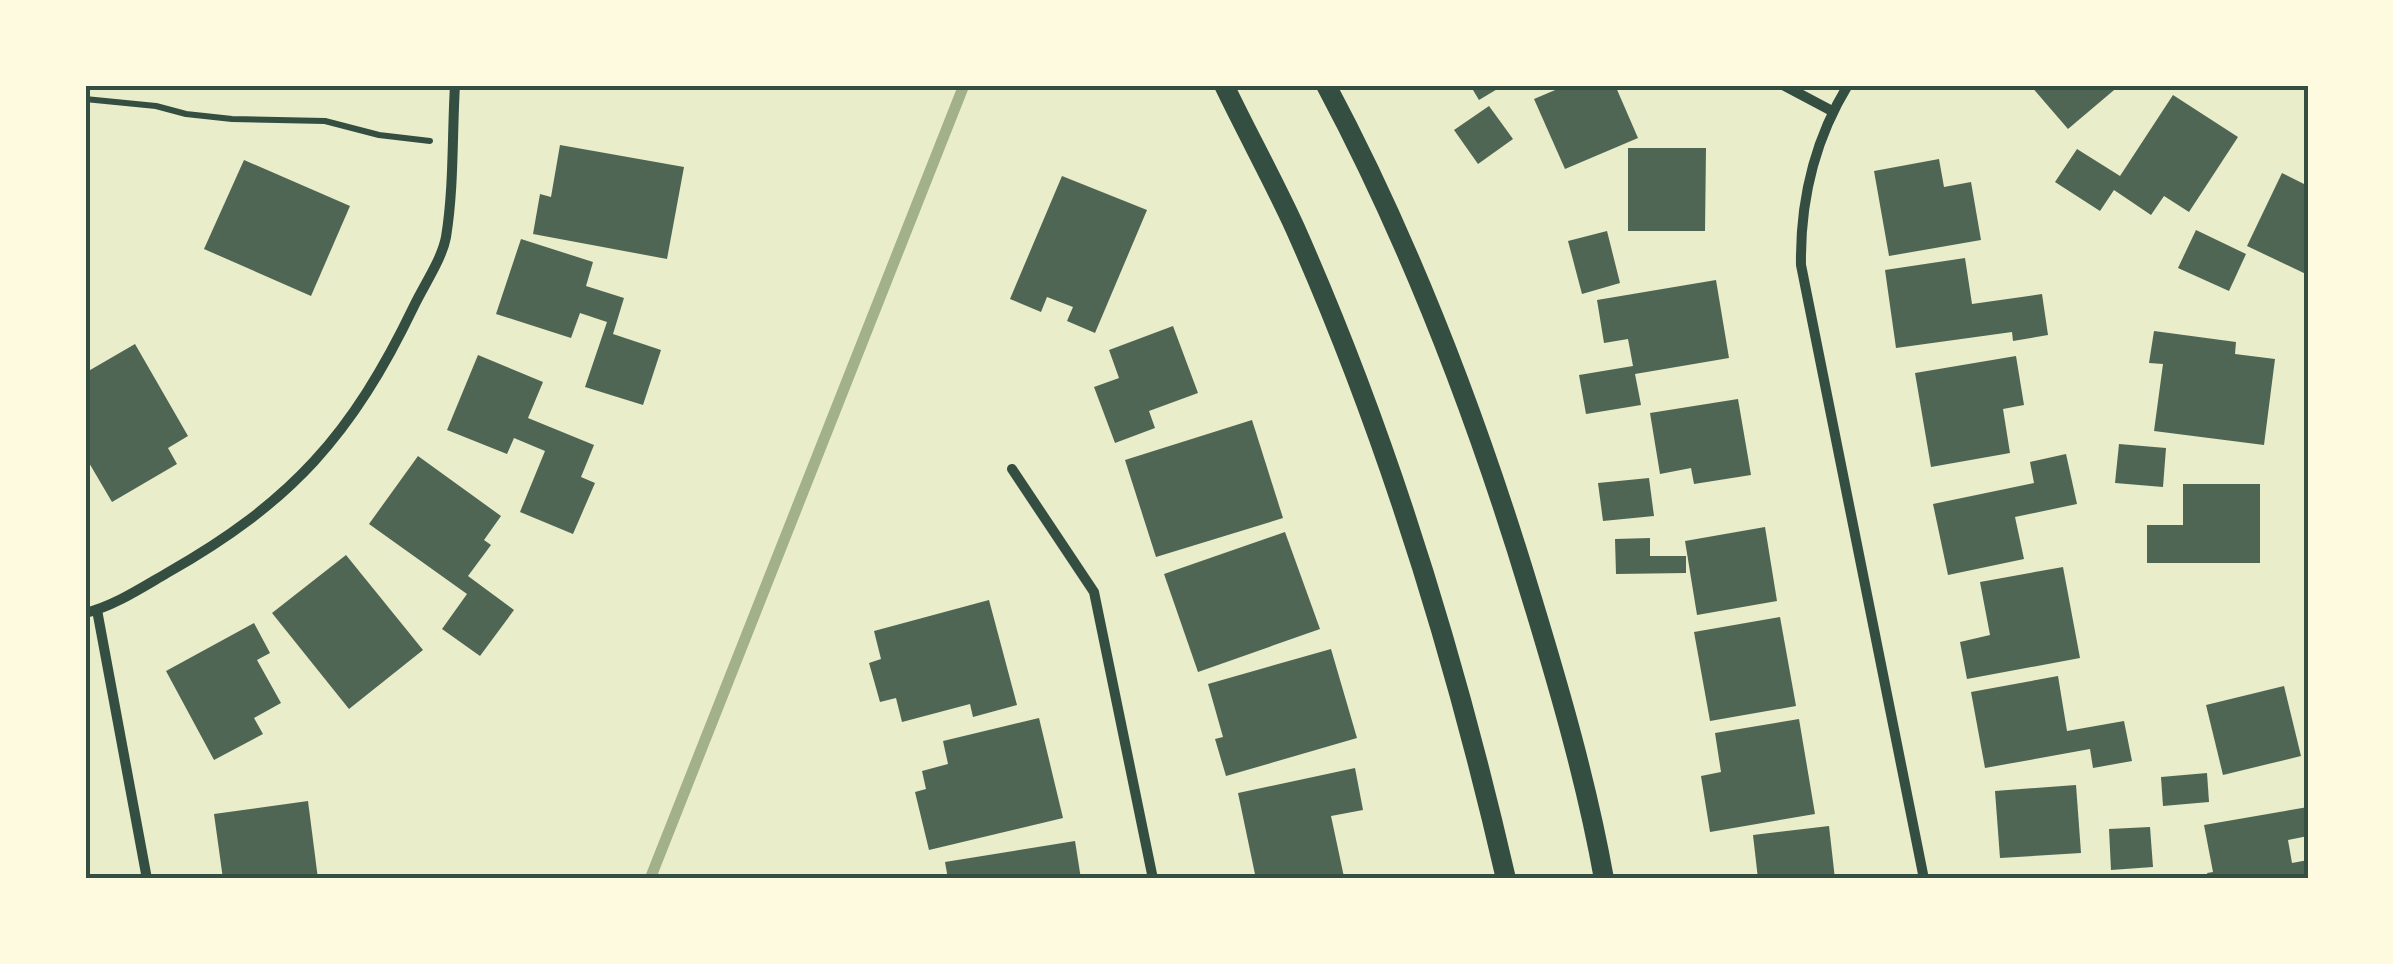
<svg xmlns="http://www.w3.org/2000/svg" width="2393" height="964" font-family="'DejaVu Sans',sans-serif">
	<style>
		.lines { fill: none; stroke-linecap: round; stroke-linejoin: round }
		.stream { stroke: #a3b18a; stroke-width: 11 }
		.building { fill: #4f6655 }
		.path { stroke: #344e41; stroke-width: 6 }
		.minor { stroke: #344e41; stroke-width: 10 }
		.secondary { stroke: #344e41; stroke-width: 20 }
		.neatline { fill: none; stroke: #344e41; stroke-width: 4 }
	</style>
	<rect width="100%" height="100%" fill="#e9edc9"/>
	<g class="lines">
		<path class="stream" d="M650 879 964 85"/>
	</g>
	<g class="building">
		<path d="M1470 85H1504L1479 100Z"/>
		<path d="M1567 85H1615L1638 138 1565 169 1534 99Z"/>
		<path d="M2030 85H2120L2068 129Z"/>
		<path d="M2173 95 2238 137 2189 212 2164 196 2151 215 2114 190 2100 211 2055 182 2077 149 2120 176Z"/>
		<path d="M1489 106 1513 139 1478 164 1454 130Z"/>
		<path d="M560 145 684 167 667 259 533 234 540 194 551 197Z"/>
		<path d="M1628 148H1706L1705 231H1628Z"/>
		<path d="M1939 159 1944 187 1971 182 1981 240 1889 256 1874 171Z"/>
		<path d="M244 160 350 206 311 296 204 249Z"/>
		<path d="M2282 173 2308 186V275L2247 246Z"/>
		<path d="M1062 176 1147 210 1095 333 1067 321 1073 307 1047 297 1041 312 1010 299Z"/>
		<path d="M2196 230 2246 254 2229 291 2178 268Z"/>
		<path d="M1607 231 1620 283 1582 294 1568 241Z"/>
		<path d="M521 239 593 262 586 286 624 298 613 334 661 350 643 405 585 387 607 322 580 313 571 338 496 314Z"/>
		<path d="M1965 258 1972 304 2042 294 2048 335 2013 341 2012 332 1896 348 1885 270Z"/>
		<path d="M1716 280 1729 358 1635 374 1641 405 1586 414 1579 375 1633 366 1628 339 1604 343 1597 300Z"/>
		<path d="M1173 326 1198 393 1149 411 1155 428 1115 443 1094 387 1119 378 1109 350Z"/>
		<path d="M2154 331 2236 342 2235 354 2275 359 2264 445 2154 431 2163 364 2149 363Z"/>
		<path d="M135 344 188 436 168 448 177 464 112 502 85 456V373Z"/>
		<path d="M478 355 543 382 528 418 594 445 581 477 595 483 573 534 520 512 545 451 514 438 507 454 447 430Z"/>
		<path d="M2016 356 2024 405 2003 409 2010 453 1931 467 1915 373Z"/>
		<path d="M1738 399 1751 475 1694 484 1691 468 1660 474 1650 413Z"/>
		<path d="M1252 420 1283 518 1156 557 1125 460Z"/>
		<path d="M2119 444 2166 448 2163 487 2115 483Z"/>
		<path d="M2066 454 2077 504 2015 517 2024 559 1948 575 1933 504 2034 483 2030 462Z"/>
		<path d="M418 456 501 516 484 540 491 545 468 576 514 610 480 656 442 629 467 594 369 524Z"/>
		<path d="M1649 478 1654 516 1603 521 1598 483Z"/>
		<path d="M2183 484H2260V563H2147V525H2183Z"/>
		<path d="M1765 527 1777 601 1697 615 1685 541Z"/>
		<path d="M1285 532 1320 629 1198 672 1164 574Z"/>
		<path d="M1650 538V556H1686V573L1616 574 1615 539Z"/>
		<path d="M346 555 423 650 349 709 272 613Z"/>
		<path d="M2063 567 2080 658 1967 679 1960 642 1990 635 1980 582Z"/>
		<path d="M989 600 1017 705 973 717 970 704 902 722 896 698 880 702 869 663 881 659 874 631Z"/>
		<path d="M1780 617 1796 706 1710 721 1694 632Z"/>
		<path d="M254 623 270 653 257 660 281 703 254 718 263 734 214 760 166 671Z"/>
		<path d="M1331 649 1357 738 1226 776 1215 739 1223 737 1208 684Z"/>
		<path d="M2058 676 2067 731 2124 721 2132 761 2093 768 2090 749 1985 768 1971 692Z"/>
		<path d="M2284 686 2301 756 2223 775 2206 705Z"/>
		<path d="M1039 718 1063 818 929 850 915 792 926 789 922 771 948 764 943 741Z"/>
		<path d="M1799 719 1815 814 1710 832 1701 776 1721 772 1715 733Z"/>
		<path d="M1355 768 1363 810 1331 816 1344 877 1256 879 1238 793Z"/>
		<path d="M2207 773 2209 802 2163 806 2161 777Z"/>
		<path d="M2076 785 2081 853 2000 858 1995 791Z"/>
		<path d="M308 801 318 879H223L214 814Z"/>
		<path d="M2308 807V836L2288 840 2292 863 2308 860V879H2209L2207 873 2213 872 2204 825Z"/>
		<path d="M1829 826 1835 879H1758L1753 835Z"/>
		<path d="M2150 827 2153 867 2111 870 2109 829Z"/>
		<path d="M1075 841 1081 879H948L945 862Z"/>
	</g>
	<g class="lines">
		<path class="path" d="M85 99 156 106 186 114 232 119 325 121 379 135 430 141"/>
		<g class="minor">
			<path d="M1783 85 1832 111"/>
			<path d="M1848 85C1815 139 1800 201 1801 265L1924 879"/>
			<path d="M1012 469 1094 592 1153 879"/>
			<path d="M97 610 147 879"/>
			<path d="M85 613C114 606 141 588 167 573 292 502 352 435 414 306 424 285 442 259 446 237 454 188 452 135 455 85"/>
		</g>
		<g class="secondary">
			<path d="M1224 85C1247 133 1273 180 1295 228 1388 437 1455 657 1506 879"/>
			<path d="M1326 85C1413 248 1479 423 1532 599 1560 691 1587 784 1604 879"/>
		</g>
	</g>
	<rect width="2393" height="964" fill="none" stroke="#fefae0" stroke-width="175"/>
	<rect x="88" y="88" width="2218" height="788" class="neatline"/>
</svg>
